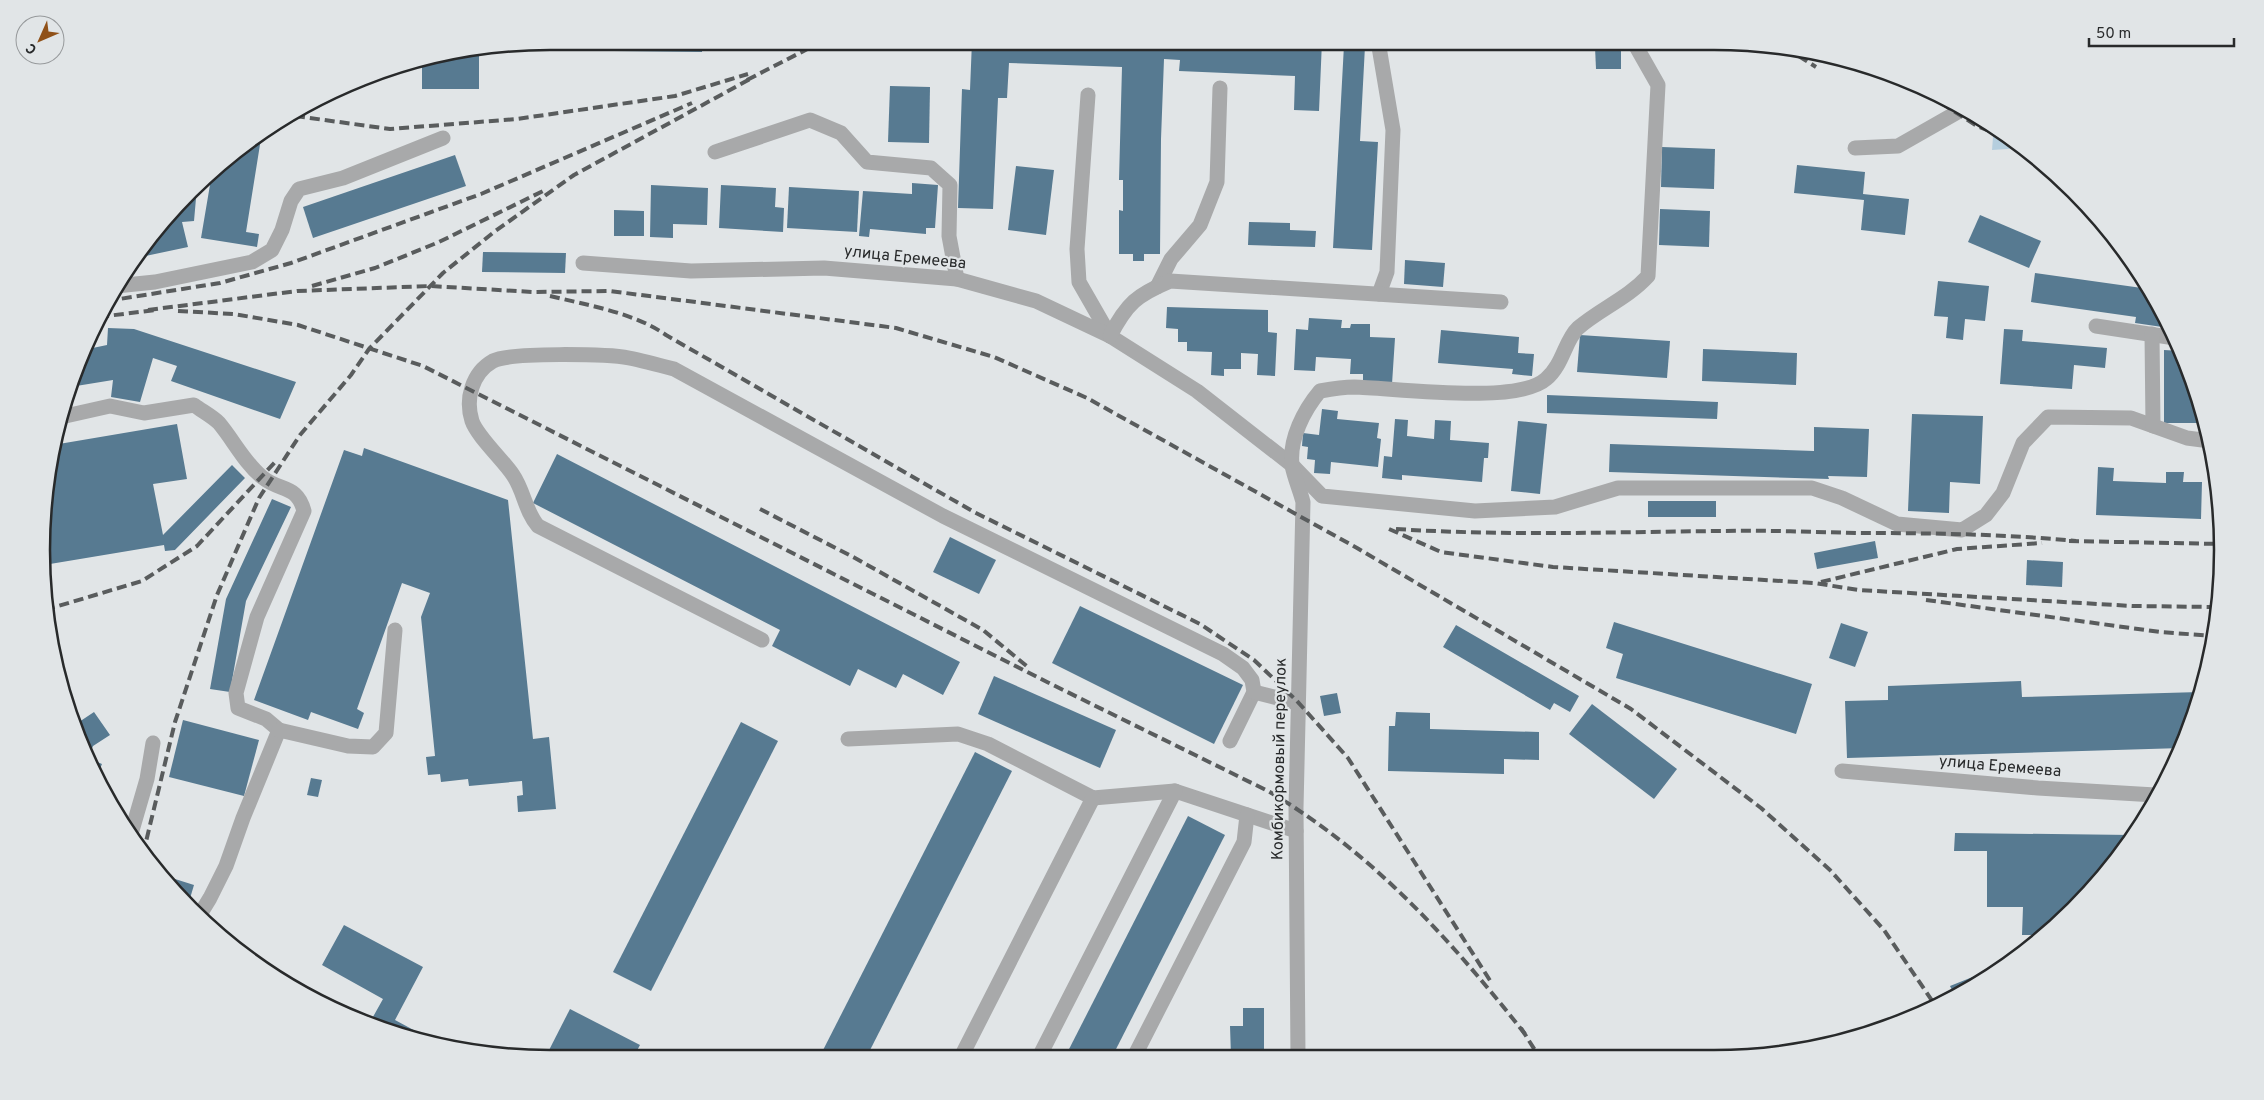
<svg xmlns="http://www.w3.org/2000/svg" width="2264" height="1100" font-family="Overpass,sans-serif">
	<style>
		.green { fill: #b5cede }
		.building { fill: #577a91 }
		.lines { fill: none; stroke-linecap: round; stroke-linejoin: round }
		.minor { stroke: #a8a9aa; stroke-width: 15 }
		.rail { stroke: #595c5d; stroke-width: 4; stroke-dasharray: 10 5; stroke-linecap: butt }
		.labels { text-anchor: middle; dominant-baseline: central; stroke-width: 4.5; stroke-linejoin: round; paint-order: stroke }
		.street-label { font-size: 16px; fill: #282a2b; stroke: #e1e5e7 }
		.rim { fill: none; stroke: #282a2b; stroke-width: 2.5 }
	</style>
	<rect width="100%" height="100%" fill="#e1e5e7"/>
	<path class="green" d="M1994 125 1997 127 2022 148 1992 150Z"/>
	<g class="building">
		<path d="M550 41H703L702 52 526 50V44Z"/>
		<path d="M972 41H1322L1319 111 1294 110 1295 76 1179 71 1180 60 1164 59 1161 139 1160 254H1144V261H1133V254H1119V210L1123 211V180H1119L1122 67 1009 63 1007 98H998L993 209 958 208 962 89 970 90Z"/>
		<path d="M1344 45 1365 46 1360 141 1378 142 1372 250 1333 248Z"/>
		<path d="M1595 47H1621V69H1596Z"/>
		<path d="M479 50V89H422V59L451 51Z"/>
		<path d="M890 86 930 87 929 143 888 142Z"/>
		<path d="M262 132 246 232 259 234 257 247 201 238 212 173 240 147Z"/>
		<path d="M1662 147 1715 149 1714 189 1661 187Z"/>
		<path d="M455 155 466 186 313 238 303 207Z"/>
		<path d="M1797 165 1865 172 1863 194 1909 199 1905 235 1861 230 1864 200 1794 193Z"/>
		<path d="M1016 166 1054 170 1046 235 1008 230Z"/>
		<path d="M912 183 938 185 935 228H926V234L870 229 869 237 859 236 863 191 912 194Z"/>
		<path d="M651 185 708 188 707 225 673 224V238L650 237Z"/>
		<path d="M721 185 776 188 775 207 784 208 783 232 719 228Z"/>
		<path d="M197 187 194 221 182 222 188 247 136 258 167 215Z"/>
		<path d="M789 187 859 191 857 232 787 228Z"/>
		<path d="M1660 209 1710 211 1709 247 1659 245Z"/>
		<path d="M614 210 644 211V236H614Z"/>
		<path d="M1980 215 2041 241 2029 268 1968 242Z"/>
		<path d="M1249 222 1290 223V230L1316 231 1315 247 1248 245Z"/>
		<path d="M483 252 566 253 565 273 482 272Z"/>
		<path d="M1405 260 1445 263 1443 287 1404 284Z"/>
		<path d="M2035 273 2149 289 2169 328 2135 323 2136 317 2031 302Z"/>
		<path d="M1938 281 1989 286 1985 321 1965 319 1963 340 1946 338 1948 317 1934 316Z"/>
		<path d="M1167 307 1268 310V332L1277 333 1275 376 1257 375 1258 354 1241 353V369H1224V376L1211 375 1212 352 1187 351V342H1178V329L1166 328Z"/>
		<path d="M1309 318 1342 320 1341 328H1350L1351 324H1370V337L1395 338 1392 384 1363 382V374H1350L1351 359 1316 357 1315 371 1294 370 1296 329 1308 330Z"/>
		<path d="M108 328 134 329 296 382 280 419 171 381 177 366 153 358 140 402 111 397 113 380 70 387 83 350 107 345Z"/>
		<path d="M2004 329 2023 330 2022 341 2107 348 2105 368 2074 365 2072 389 2000 384Z"/>
		<path d="M1441 330 1519 337 1518 353 1534 354 1532 376 1512 374 1513 369 1438 363Z"/>
		<path d="M1580 335 1670 341 1667 378 1577 372Z"/>
		<path d="M1703 349 1797 353 1796 385 1702 381Z"/>
		<path d="M2164 350 2181 351 2205 423H2164Z"/>
		<path d="M1547 395 1718 402 1717 419 1547 413Z"/>
		<path d="M1322 409 1338 411 1337 419 1379 423 1377 438 1381 439 1378 467 1331 462 1330 474 1314 473 1315 460 1307 459 1308 447 1302 446 1303 433 1319 435Z"/>
		<path d="M1912 414 1983 416 1980 484 1950 482 1949 513 1908 511Z"/>
		<path d="M1395 419 1408 420 1407 436 1434 439 1435 420 1451 421 1450 440 1489 443 1488 458H1484L1482 482 1402 475V480L1382 478 1384 456 1392 457Z"/>
		<path d="M1518 421 1547 424 1540 494 1511 491Z"/>
		<path d="M177 424 187 479 153 484 163 535 232 465 245 478 175 550 165 551 164 545 44 565 42 517 53 445Z"/>
		<path d="M1814 427 1869 429 1867 477 1828 476 1829 479 1609 472 1610 444 1814 451Z"/>
		<path d="M364 448 508 500 533 739 549 737 556 809 518 812 517 796 523 795 522 781 469 786 468 779 441 782 440 774 428 775 426 757 435 756 421 617 430 593 402 583 357 709 364 713 358 729 311 712 308 720 254 700 344 450 362 456Z"/>
		<path d="M557 454 960 662 943 695 903 674 896 688 858 669 850 686 772 646 780 630 533 503Z"/>
		<path d="M2098 467 2114 468 2113 481 2166 483V472H2184L2183 482H2202L2201 519 2096 515Z"/>
		<path d="M272 499 291 507 246 601 230 692 210 689 226 599Z"/>
		<rect x="1648" y="501" width="68" height="16"/>
		<path d="M950 537 996 560 979 594 933 572Z"/>
		<path d="M1875 541 1878 558 1817 569 1814 553Z"/>
		<path d="M2027 560 2063 562 2062 587 2026 585Z"/>
		<path d="M1080 606 1243 685 1214 744 1052 663Z"/>
		<path d="M1614 622 1812 684 1796 734 1616 678 1623 654 1606 648Z"/>
		<path d="M1841 623 1868 632 1855 667 1829 658Z"/>
		<path d="M1456 625 1579 696 1570 712 1554 703 1550 710 1443 647Z"/>
		<path d="M994 676 1116 730 1100 768 978 714Z"/>
		<path d="M2021 681 2022 697 2200 692 2182 748 1847 758 1845 701 1888 700V686Z"/>
		<path d="M1337 693 1341 713 1324 716 1320 696Z"/>
		<path d="M1592 704 1677 769 1654 799 1569 734Z"/>
		<path d="M68 706 79 722 94 712 110 735 93 746 88 758 102 764 96 778 68 713Z"/>
		<path d="M1396 712 1430 713V729L1539 732V760L1504 759V774L1388 771 1389 726H1395Z"/>
		<path d="M183 720 259 740 244 796 169 777Z"/>
		<path d="M741 722 778 741 651 991 613 972Z"/>
		<path d="M975 752 1012 771 866 1058H819Z"/>
		<path d="M311 778 322 780 318 797 307 795Z"/>
		<path d="M1188 816 1225 835 1112 1057H1065Z"/>
		<path d="M1955 833 2132 835 2117 860 2042 935H2022L2023 907H1987V851H1954Z"/>
		<path d="M175 879 194 885 188 905 173 888Z"/>
		<path d="M344 925 423 967 395 1020 421 1034 418 1039 369 1024 383 999 322 965Z"/>
		<path d="M1975 976 1977 981 1954 994 1950 986Z"/>
		<path d="M1243 1008H1264V1056H1231L1230 1026H1243Z"/>
		<path d="M570 1009 640 1045 633 1058H545Z"/>
	</g>
	<g class="lines">
		<g class="minor">
			<path d="M1378 41 1393 130 1387 272 1379 294"/>
			<path d="M1088 95 1077 249 1079 282 1110 336"/>
			<path d="M1855 148 1898 146 1963 109"/>
			<path d="M715 152 810 120 841 133 867 162 931 168 950 185 949 236 957 279"/>
			<path d="M583 263 691 271 824 268 957 279 1036 301 1110 336 1197 391 1292 465 1322 496 1475 511 1555 507 1618 488H1812L1842 498 1897 524 1962 530 1986 515 2003 493 2023 443 2048 417 2131 418 2187 438 2210 441"/>
			<path d="M116 286 155 282 252 262 272 250 282 230 291 201 299 189 343 178 443 138"/>
			<path d="M1157 287 1171 259 1200 225 1217 182 1220 88"/>
			<path d="M2096 326 2175 338"/>
			<path d="M2152 334 2153 426"/>
			<path d="M1110 336C1127 303 1137 295 1170 281L1501 302"/>
			<path d="M61 417 110 406 144 413 194 405C202 411 212 416 219 423 234 441 244 462 262 477 280 492 297 484 304 511L257 617 236 693 238 708 266 719 279 730 243 818 226 866 210 898 199 916"/>
			<path d="M762 640 538 526C525 511 524 491 513 475 503 460 477 436 472 421 465 399 472 373 493 361 510 352 608 354 629 358 644 361 659 365 674 369L943 516 1223 654 1243 668 1252 680 1254 692 1230 741"/>
			<path d="M1254 692 1297 703"/>
			<path d="M279 730 348 746 373 747 386 733 395 630"/>
			<path d="M848 739 958 734 988 744 1093 798 1175 791 1296 831"/>
			<path d="M1842 771 2038 788 2155 795"/>
			<path d="M131 834 147 779 153 743"/>
			<path d="M1298 1056 1296 808 1303 502C1300 490 1294 477 1292 465 1289 439 1304 410 1320 391 1331 389 1342 387 1354 387 1395 388 1517 405 1546 379 1563 365 1565 340 1578 328 1600 309 1628 298 1648 276L1658 85 1633 41"/>
			<path d="M961 1057 1093 798"/>
			<path d="M1039 1057 1175 791"/>
			<path d="M1134 1057 1244 842 1247 815"/>
		</g>
		<g class="rail">
			<path d="M1786 48 1816 67"/>
			<path d="M1904 79 1977 126 2016 142"/>
			<path d="M747 80 823 41"/>
			<path d="M295 116 390 129 517 119 675 96 748 74"/>
			<path d="M312 286 375 268 439 242 543 191"/>
			<path d="M550 296C587 305 635 313 666 335L974 512 1200 624 1254 660 1297 701 1348 758 1491 982"/>
			<path d="M107 301 220 283 291 263 481 194 692 103"/>
			<path d="M148 310 297 291 430 286 533 292 610 291 896 328 994 357 1087 398 1357 548 1631 709 1761 808 1830 870 1884 930 1935 1005"/>
			<path d="M178 311 234 314 298 325 423 366 1047 682 1268 791C1373 853 1450 939 1525 1034"/>
			<path d="M99 317 155 310"/>
			<path d="M760 509 855 558 983 630 1029 668"/>
			<path d="M1389 529 1441 552 1553 567 1814 583 1859 590 2133 606 2217 607"/>
			<path d="M1396 529C1505 536 1612 532 1721 531 1766 530 1812 532 1857 533 1930 533 2003 534 2076 541"/>
			<path d="M2069 541 2222 544"/>
			<path d="M1821 582 1957 549 2042 543"/>
			<path d="M1926 600 2160 632 2214 636"/>
			<path d="M45 610 142 581 197 546 276 461"/>
			<path d="M143 854 175 722 217 595 259 498 300 435 351 375 369 349 443 273 494 232 574 175 752 78"/>
			<path d="M1521 1028 1538 1055"/>
		</g>
	</g>
	<g class="labels">
		<g class="street-label">
			<text transform="translate(905 258) rotate(6)">улица Еремеева</text>
			<text transform="translate(1280 759) rotate(-89)">Комбикормовый переулок</text>
			<text transform="translate(2000 767) rotate(5)">улица Еремеева</text>
		</g>
	</g>
	<path d="M0 0H2264V1100H0ZM550 50H1714A500 500 0 0 1 2214 550V550A500 500 0 0 1 1714 1050H550A500 500 0 0 1 50 550V550A500 500 0 0 1 550 50Z" fill="#e1e5e7" fill-rule="evenodd"/>
	<path class="rim" d="M550 50H1714A500 500 0 0 1 2214 550V550A500 500 0 0 1 1714 1050H550A500 500 0 0 1 50 550V550A500 500 0 0 1 550 50Z"/>
	<g transform="translate(40 40) rotate(225)"><circle r="24" fill="#e1e5e7" stroke="#979a9c"/>
	<path d="M0-4L9 19L0 12L-9 19Z" fill="#905118"/>
	<text y="-8" font-size="14" font-weight="bold" text-anchor="middle" fill="#282a2b">С</text>
	</g>
	<path d="M2089 38v8h145v-8" fill="none" stroke="#282a2b" stroke-width="2.5"/>
	<text x="2096" y="38" font-size="15" fill="#282a2b" stroke="#e1e5e7" stroke-width="4" paint-order="stroke">50 m</text>
</svg>
